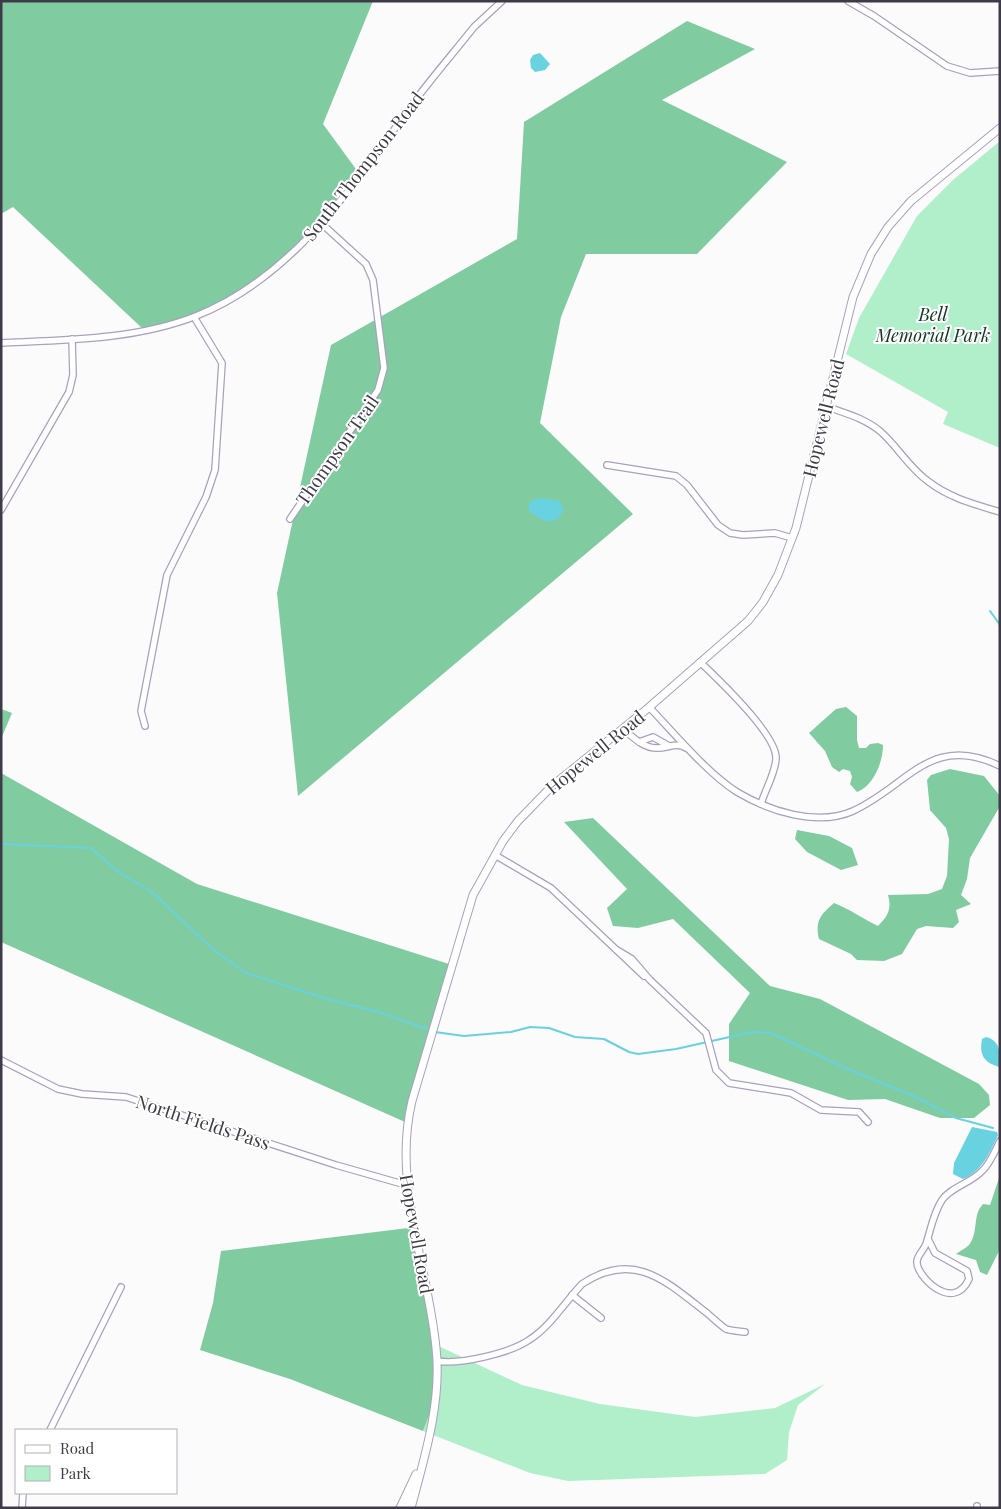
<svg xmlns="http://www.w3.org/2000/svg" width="1001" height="1509" font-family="'Playfair Display',serif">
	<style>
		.green { fill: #b0efc9 }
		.forest { fill: #80cca0 }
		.water { fill: #68d2e0 }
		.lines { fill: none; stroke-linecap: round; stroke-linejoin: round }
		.stream { stroke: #68d2e0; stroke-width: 2 }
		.minor-casing { stroke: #aaa0bf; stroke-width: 8 }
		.tertiary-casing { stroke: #aaa0bf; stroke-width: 9 }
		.minor { stroke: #fff; stroke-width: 5.5 }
		.tertiary { stroke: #fff; stroke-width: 7 }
		.labels { text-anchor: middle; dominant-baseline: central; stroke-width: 4; stroke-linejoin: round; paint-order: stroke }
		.street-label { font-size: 18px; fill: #3e3a47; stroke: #fff }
		.park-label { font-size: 18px; font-style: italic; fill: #133523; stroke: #fff }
	</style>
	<rect width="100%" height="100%" fill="#fbfbfb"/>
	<g class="green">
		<path d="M1000 141V448L943 424 948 412 846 354 859 318 917 216 953 180Z"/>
		<path d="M432 1343 522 1385 600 1404 695 1417 775 1408 825 1384 798 1405 789 1432 787 1460 765 1474 568 1481 530 1473 423 1431 436 1398Z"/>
	</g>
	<g class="forest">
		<path d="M1 1H373L323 124 361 176 299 252 270 277 209 310 143 329 13 207 1 214Z"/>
		<path d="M687 21 755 49 662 100 787 162 697 254H586L561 317 540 423 633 514 298 796 277 593 331 345 517 239 524 122Z"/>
		<path d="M846 707 857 716V740L859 748H866L870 744 878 743 883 745C883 763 873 786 857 792L850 784 852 777 850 771 843 769 839 772 832 767 825 751 809 733 836 709Z"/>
		<path d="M1 709 12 713 1 739Z"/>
		<path d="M950 769 984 776 1000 796V806L970 858 967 879 961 895 971 904 956 910 959 922 953 928 926 926 917 929 902 954 884 961 857 960 851 954 819 939C815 921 820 915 834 903 850 909 863 919 878 926 888 916 892 909 888 895L928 894 942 889 947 876 949 839 946 828 930 810 927 780 931 775Z"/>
		<path d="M1 773 197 884 449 964 405 1122 1 942Z"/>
		<path d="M593 818 770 986 820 999 979 1084 989 1095 990 1105 974 1118H940L885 1099 848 1100 729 1061V1024L750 993 673 919 638 928 613 926 607 908 627 889 564 822Z"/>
		<path d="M797 830 829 836 852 848 858 865 841 870 807 852 795 839Z"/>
		<path d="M1000 1175V1249L987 1275 980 1272 976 1260 956 1254C960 1251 966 1248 969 1245 979 1232 972 1215 983 1204L990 1205Z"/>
		<path d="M416 1227 432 1343 436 1398 423 1431 290 1379 200 1350 213 1303 221 1251Z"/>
	</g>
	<g class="water">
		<path d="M540 53 550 64 545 70 535 72 531 68 530 60 533 55Z"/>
		<path d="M539 498 559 501 564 509C555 529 542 521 529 511V502Z"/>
		<path d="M986 1037C1001 1041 1000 1053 1000 1067 984 1063 979 1055 982 1039Z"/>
		<path d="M972 1127 997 1132 998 1135C990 1153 982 1171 963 1179L953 1174 954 1163Z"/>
	</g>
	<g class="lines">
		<g class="stream">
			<path d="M990 611 1000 625"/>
			<path d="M1 844 91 848 120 873 152 892 215 951 246 973 327 999 382 1013 430 1030"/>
			<path d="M435 1032 464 1036 511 1032 530 1027 549 1028 575 1037 604 1039 629 1052 638 1054 676 1049 752 1032 771 1033 852 1071 914 1096 956 1118 993 1128"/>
		</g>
		<defs>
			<g id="minor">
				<path d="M848 1 874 16 947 66 970 73 1000 71"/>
				<path d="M1 343C65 340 135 340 196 316 295 277 356 181 417 98 435 74 455 51 474 27L502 1"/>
				<path d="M825 406C844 413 865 418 881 432 898 447 909 468 929 482 950 498 974 504 1000 512"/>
				<path d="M607 465 676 476 687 485 718 525 730 533 743 535 775 533 792 538"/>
				<path d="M1 510 69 392 73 375 72 339"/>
				<path d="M290 519 378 390 384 368 373 280 366 264 321 223"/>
				<path d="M700 662C718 679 778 736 776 759 775 774 765 790 761 804"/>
				<path d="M649 707C674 733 707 773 737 792 769 811 817 827 853 811 908 786 931 732 1000 766"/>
				<path d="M145 726 141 711 167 575 206 497 215 470 222 363 194 317"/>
				<path d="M623 729C633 737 644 749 658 748 669 748 676 742 686 748"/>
				<path d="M639 742 653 737 669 746"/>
				<path d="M495 855 551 888 644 976"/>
				<path d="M617 950 632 959 650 980 706 1033 716 1070 729 1083 791 1093 821 1110 859 1112 868 1122"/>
				<path d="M1 1060 58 1089 82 1094 126 1097 336 1165 406 1185"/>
				<path d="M928 1239 935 1253 967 1271 969 1279C953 1314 915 1275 917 1261 918 1254 924 1250 926 1244 931 1229 933 1214 942 1200 951 1187 971 1183 982 1171 990 1164 995 1151 1000 1141"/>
				<path d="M572 1295 601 1318"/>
				<path d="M437 1361C460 1365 510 1353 529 1340 550 1327 565 1302 582 1284 634 1249 667 1282 708 1314 714 1319 720 1325 726 1329 731 1331 740 1331 745 1332"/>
				<path d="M50 1430 121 1287"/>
				<path d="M22 1508 23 1493"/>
				<path d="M977 1508V1506"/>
			</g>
			<g id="tertiary">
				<path d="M400 1508 416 1474"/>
				<path d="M406 1508 410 1494"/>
				<path d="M411 1508C425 1456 442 1401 436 1348 428 1265 392 1184 412 1101L473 895 503 841 518 821 552 786 647 709 748 621 763 602 778 575 796 528 853 297 871 254 888 227 911 201 1000 128"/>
			</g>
		</defs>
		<use href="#minor" class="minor-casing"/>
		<use href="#tertiary" class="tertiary-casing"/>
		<use href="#minor" class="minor"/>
		<use href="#tertiary" class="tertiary"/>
	</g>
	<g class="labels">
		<g class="street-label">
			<text transform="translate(363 166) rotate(-52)">South Thompson Road</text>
			<text transform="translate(823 418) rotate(-76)">Hopewell Road</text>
			<text transform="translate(337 450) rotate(-55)">Thompson Trail</text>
			<text transform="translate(595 752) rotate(-39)">Hopewell Road</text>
			<text transform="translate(203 1122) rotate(18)">North Fields Pass</text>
			<text transform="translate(417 1234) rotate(80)">Hopewell Road</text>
		</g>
		<g class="park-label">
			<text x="933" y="314">Bell<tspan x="933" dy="21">Memorial Park</tspan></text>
		</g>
	</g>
	<rect width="1001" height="1509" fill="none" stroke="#3e3a47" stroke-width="5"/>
	<rect x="15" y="1429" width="162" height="65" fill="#ffffff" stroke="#b2b0b5"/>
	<rect x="25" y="1445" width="25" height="8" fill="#ffffff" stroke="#b2b0b5"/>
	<text x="60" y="1454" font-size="15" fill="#3e3a47">Road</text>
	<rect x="25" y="1466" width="25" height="15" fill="#b0efc9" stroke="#b2b0b5"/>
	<text x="60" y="1479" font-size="15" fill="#3e3a47">Park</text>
</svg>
